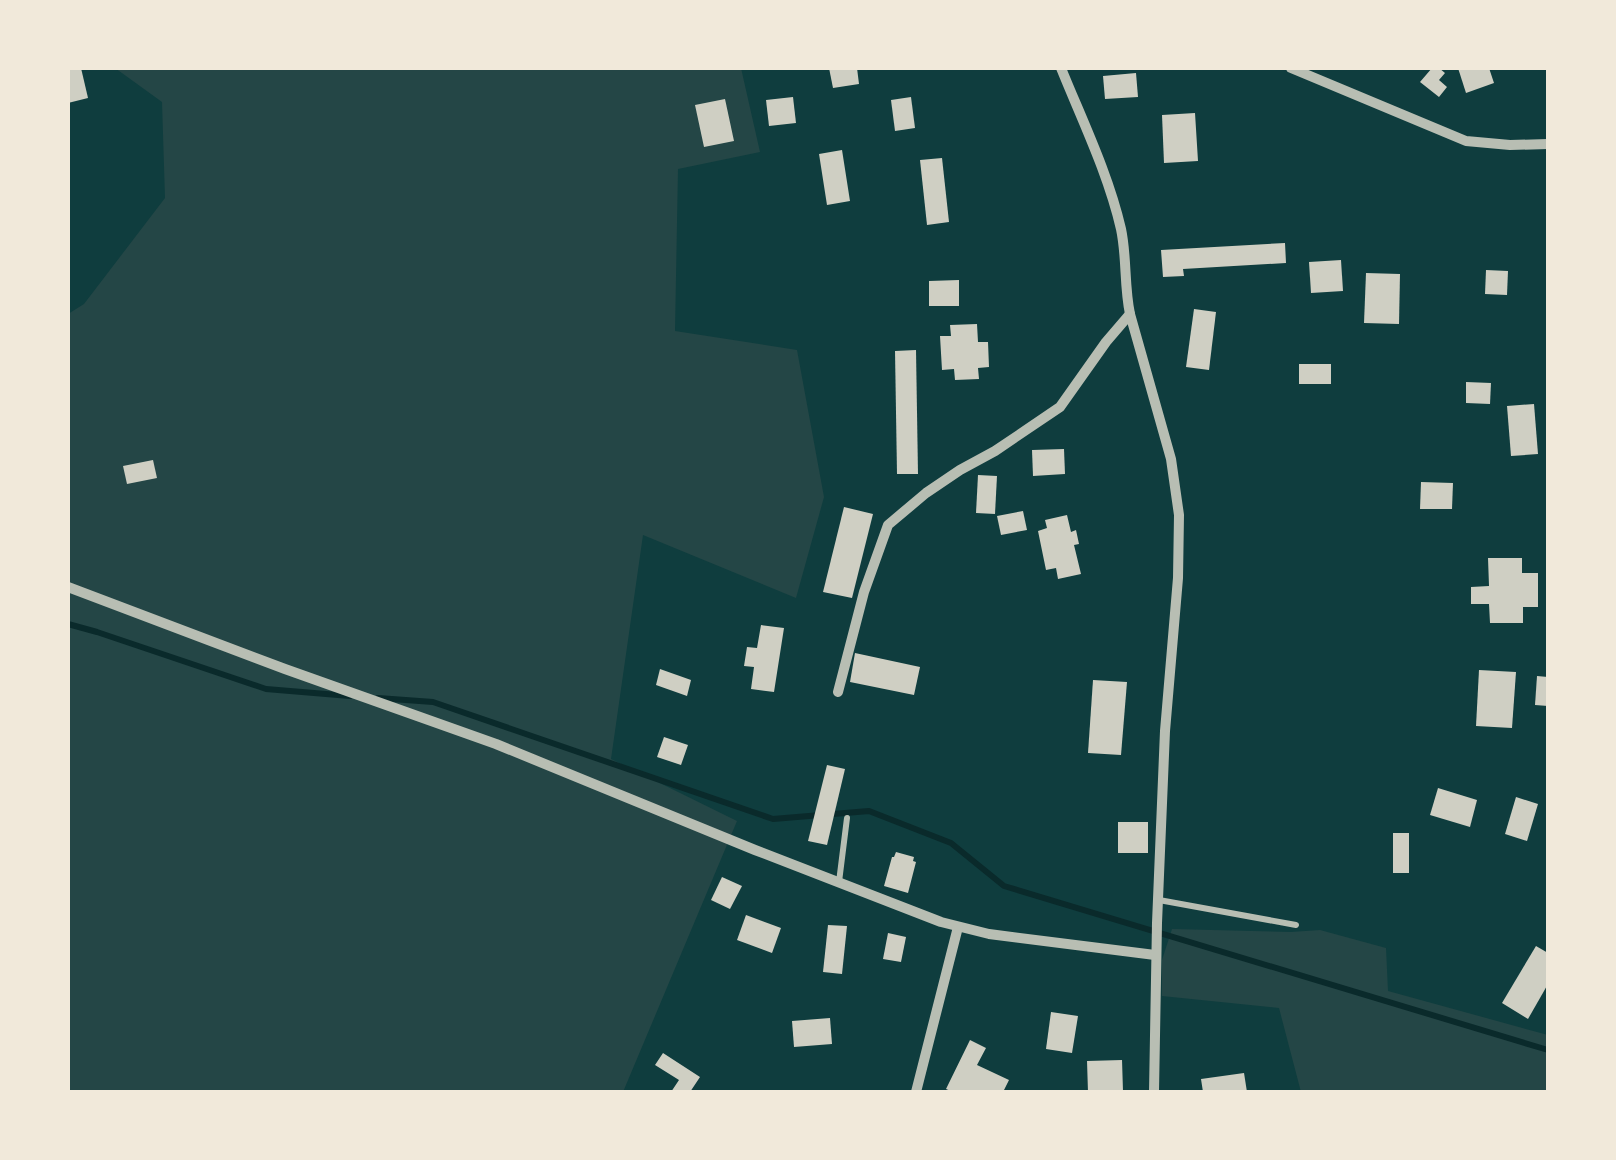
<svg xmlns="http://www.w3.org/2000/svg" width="1616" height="1160" font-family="'PT Serif',serif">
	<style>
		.green { fill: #244646 }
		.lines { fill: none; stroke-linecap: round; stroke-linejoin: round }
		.stream { stroke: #0a2a2b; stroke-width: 6 }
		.building { fill: #cfcfc3 }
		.service { stroke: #b8beb3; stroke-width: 6 }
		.minor { stroke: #b8beb3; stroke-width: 10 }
	</style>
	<rect width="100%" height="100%" fill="#0f3d3e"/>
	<g class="green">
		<path d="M115 68H741L760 152 678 169 675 331 797 350 824 497 796 598 643 535 611 759 737 821 623 1092H68V314L84 304 165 198 162 102Z"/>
		<path d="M1172 929 1291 932 1320 930 1386 948 1388 991 1548 1035V1092H1301L1279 1008 1162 996V960Z"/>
	</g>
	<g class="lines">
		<g class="stream">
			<path d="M68 624 97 632 266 689 350 696"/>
			<path d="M378 698 433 702 773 819 869 811 951 843 1004 886 1548 1050"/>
		</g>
	</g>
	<g class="building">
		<path d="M68 68H81L88 98 68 103Z"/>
		<path d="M829 68H857L859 84 833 88Z"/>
		<path d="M1432 68H1439L1445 73 1439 80 1447 87 1439 97 1420 82Z"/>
		<path d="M1458 68H1489L1494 83 1466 93Z"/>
		<path d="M1136 73 1138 97 1105 99 1103 76Z"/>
		<path d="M793 97 796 123 769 126 766 100Z"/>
		<path d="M911 97 915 128 895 131 891 100Z"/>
		<path d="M725 99 734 141 704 147 695 105Z"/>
		<path d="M1195 113 1198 161 1164 163 1162 115Z"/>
		<path d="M842 150 850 201 827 205 819 154Z"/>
		<path d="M942 158 949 222 927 225 920 160Z"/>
		<path d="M1285 243 1286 263 1183 269 1184 276 1163 277 1161 250Z"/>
		<path d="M1341 260 1343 291 1311 293 1309 262Z"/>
		<path d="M1486 270 1508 271 1507 295 1485 294Z"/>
		<path d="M1366 273 1400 274 1399 324 1364 323Z"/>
		<path d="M959 280V306H929V281Z"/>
		<path d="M1194 309 1216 312 1209 370 1186 367Z"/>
		<path d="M977 324 978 342H988L989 367 978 368 979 379 955 380 954 369 942 370 940 336H951L950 325Z"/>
		<path d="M916 350 918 474H897L895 351Z"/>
		<rect x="1299" y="364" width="32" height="20"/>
		<path d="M1466 382 1491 383 1490 404 1466 403Z"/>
		<path d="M1534 404 1538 454 1511 456 1507 406Z"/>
		<path d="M1064 449 1065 474 1033 476 1032 450Z"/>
		<path d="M153 460 157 478 127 484 123 466Z"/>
		<path d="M978 475 997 476 995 514 976 513Z"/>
		<path d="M1421 482 1453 483 1452 509H1420Z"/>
		<path d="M844 507 873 514 852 598 823 592Z"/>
		<path d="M1023 511 1027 530 1001 535 997 516Z"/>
		<path d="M1067 515 1071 532 1076 530 1079 544 1074 545 1081 574 1058 579 1056 568 1046 570 1038 531 1047 528 1045 520Z"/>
		<path d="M1488 558H1522V573H1538V607H1523V623H1490L1489 604H1471V587L1489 586Z"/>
		<path d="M761 625 784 628 774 692 751 689 754 667 744 666 747 647 757 648Z"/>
		<path d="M855 653 920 667 914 695 850 682Z"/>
		<path d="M660 669 691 680 687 696 656 685Z"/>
		<path d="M1479 670 1516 672 1512 728 1476 726Z"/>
		<path d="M1537 676 1548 677V706L1535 705Z"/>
		<path d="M1093 680 1127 682 1121 755 1088 753Z"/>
		<path d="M664 737 688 745 681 765 657 757Z"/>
		<path d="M827 765 845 769 827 845 808 841Z"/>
		<path d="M1438 788 1477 800 1470 827 1430 815Z"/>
		<path d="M1516 797 1538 804 1527 841 1505 834Z"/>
		<rect x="1118" y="822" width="30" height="31"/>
		<rect x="1393" y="833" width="16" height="40"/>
		<path d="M896 852 914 857 913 861 916 862 908 893 884 886 892 857H894Z"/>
		<path d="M722 877 742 886 730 909 711 900Z"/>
		<path d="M746 915 781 928 772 953 737 940Z"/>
		<path d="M828 925 847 926 842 974 823 972Z"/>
		<path d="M888 933 906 937 901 962 883 959Z"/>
		<path d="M1536 946 1548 953V984L1528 1019 1502 1003Z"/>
		<path d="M1051 1012 1078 1016 1072 1053 1046 1049Z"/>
		<path d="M830 1018 832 1044 794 1047 792 1021Z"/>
		<path d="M970 1040 986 1048 977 1065 1009 1080 1003 1092H953L946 1089Z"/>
		<path d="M663 1053 700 1077 690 1092H671L679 1080 655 1065Z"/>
		<path d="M1122 1060 1123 1092H1088L1087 1061Z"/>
		<path d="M1244 1073 1247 1092H1203L1201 1079Z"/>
	</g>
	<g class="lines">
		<g class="service">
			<path d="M839 882 847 818"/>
			<path d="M1159 900 1296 925"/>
		</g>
		<g class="minor">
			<path d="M1061 68C1082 120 1108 173 1121 229 1127 257 1124 286 1130 314L1171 459 1179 515 1178 578 1165 731 1157 923 1154 1092"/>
			<path d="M1291 68 1466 141 1510 145 1548 144"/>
			<path d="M68 587 285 669 496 744 755 850 941 922 989 934 1155 955"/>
			<path d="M838 692 864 592 888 525 926 493 960 470 995 451 1060 407 1106 342 1130 314"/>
			<path d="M916 1092 958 927"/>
		</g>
	</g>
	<rect width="1616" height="1160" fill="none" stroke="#f1e9da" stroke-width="140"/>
</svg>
